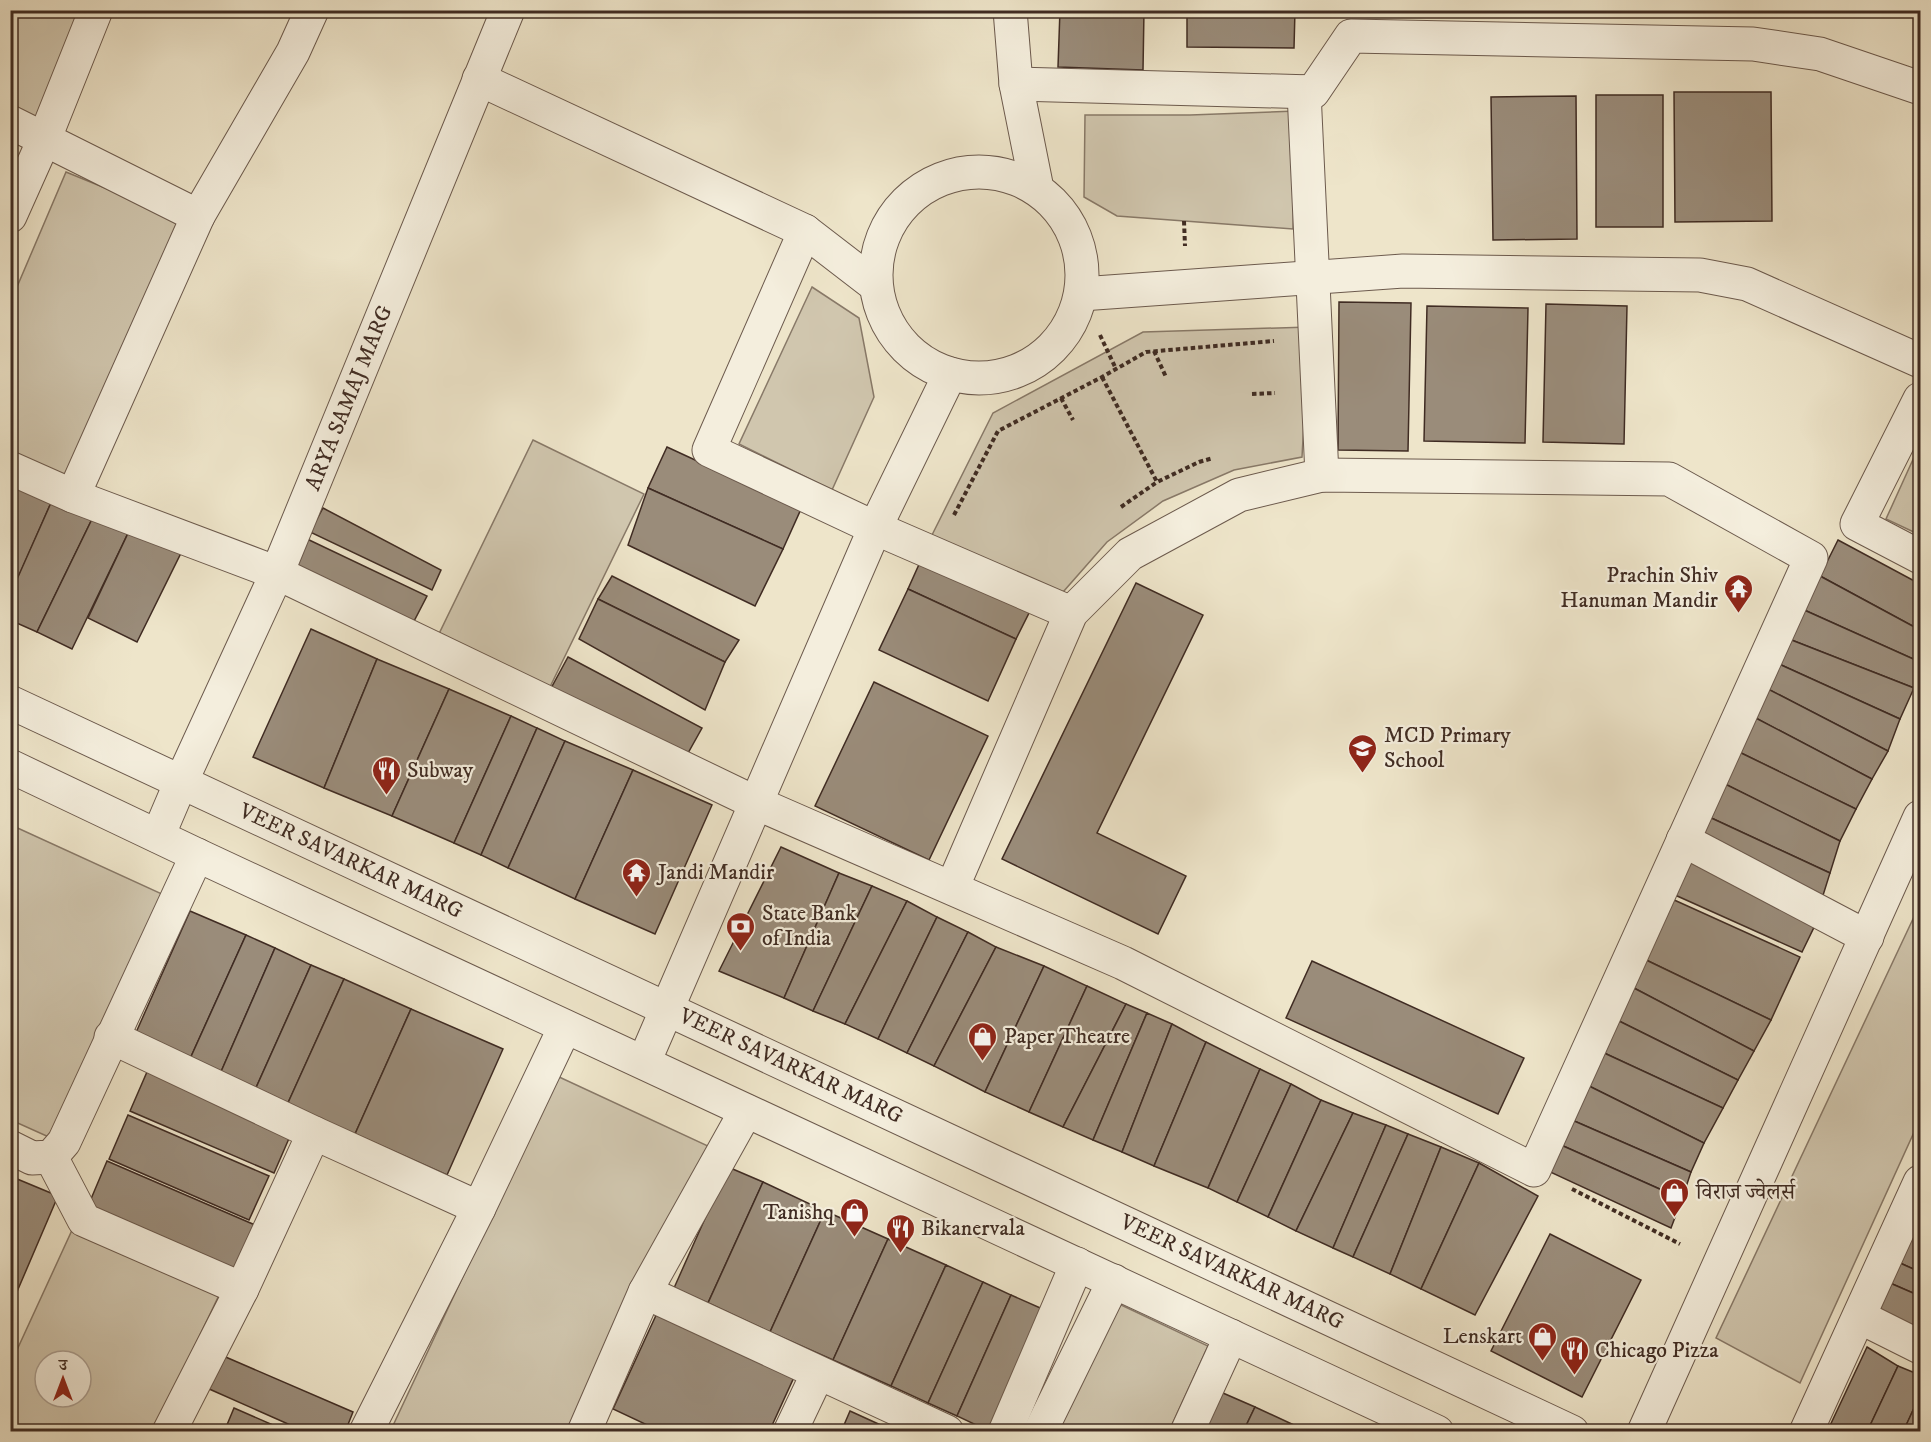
<svg xmlns="http://www.w3.org/2000/svg" width="1931" height="1442" font-family="'IM FELL DW Pica','Noto Serif Devanagari',serif">
	<style>
		.park { fill: #d0c6ae; stroke: #887968; stroke-width: 1.5; fill-rule: evenodd }
		.building { fill: #9a8c7a; stroke: #402c23; stroke-width: 1.5 }
		.lines { fill: none; stroke-linecap: round; stroke-linejoin: round }
		.minor-casing { stroke: #6c5a4d; stroke-width: 35 }
		.path { stroke: #402c23; stroke-width: 4; stroke-dasharray: 4.5 3; stroke-linecap: butt }
		.minor { stroke: #f4eedd; stroke-width: 33 }
		.labels { text-anchor: middle; dominant-baseline: central; stroke-width: 4.5; stroke-linejoin: round; paint-order: stroke }
		.street-label { font-size: 22px; fill: #402c23; stroke: #f4eedd }
		.poi-label { font-size: 22px; fill: #402c23; stroke: #f4eedd; text-anchor: start }
	</style>
	<rect width="100%" height="100%" fill="#eee5ca"/>
	<filter id="stains"><feTurbulence type="fractalNoise" baseFrequency=".00333" numOctaves="4"/><feColorMatrix values="0 0 0 0 .2 0 0 0 0 .09 0 0 0 0 .02 0 0 0 .5 -.17"/></filter>
	<radialGradient id="worn" r=".72"><stop offset=".6" stop-color="#630" stop-opacity="0"/><stop offset="1" stop-color="#630" stop-opacity=".3"/></radialGradient>
	<g class="park">
		<path d="M10 11H106L51 128 11 108Z"/>
		<path d="M1296 111 1293 229 1117 216 1084 197 1085 115H1190Z"/>
		<path d="M66 172 186 221 67 482 11 460V301Z"/>
		<path d="M812 287 859 318 874 397 832 490 739 444Z"/>
		<path d="M1309 327 1302 457 1234 470 1163 501 1107 542 1063 592 928 543 993 413 1143 332Z"/>
		<path d="M533 440 644 494 547 693 436 640Z"/>
		<path d="M1920 444V535L1886 519Z"/>
		<path d="M11 825 162 894 51 1138 11 1120Z"/>
		<path d="M1920 904V1119L1800 1383 1716 1338Z"/>
		<path d="M557 1076 708 1146 574 1431 390 1432Z"/>
		<path d="M73 1228 221 1291 154 1431 11 1432V1363ZM45 1361H81V1397H45Z"/>
		<path d="M1117 1303 1208 1346 1169 1431 1055 1432Z"/>
	</g>
	<g class="building">
		<path d="M1060 10H1144L1143 70 1058 67Z"/>
		<path d="M1187 10H1295L1294 48 1187 47Z"/>
		<path d="M1674 92H1771L1772 221 1675 222Z"/>
		<rect x="1596" y="95" width="67" height="132"/>
		<path d="M1576 96 1577 239 1493 240 1491 97Z"/>
		<path d="M1339 302 1411 303 1408 451 1338 450Z"/>
		<path d="M1546 304 1627 306 1624 444 1543 442Z"/>
		<path d="M1427 306 1528 308 1525 443 1424 441Z"/>
		<path d="M667 447 801 509 783 549 648 488Z"/>
		<path d="M10 477 54 496 11 594 10 593Z"/>
		<path d="M648 488 783 549 755 606 628 545Z"/>
		<path d="M54 496 95 513 37 632 10 620V595Z"/>
		<path d="M323 508 441 570 432 590 310 532Z"/>
		<path d="M95 513 130 529 72 649 37 632Z"/>
		<path d="M130 529 181 553 137 642 88 618Z"/>
		<path d="M305 538 427 596 412 625 294 566Z"/>
		<path d="M1838 540 1920 584V630L1820 576Z"/>
		<path d="M921 560 1030 611 1016 639 908 589Z"/>
		<path d="M612 576 739 640 725 662 598 599Z"/>
		<path d="M1820 576 1920 630V662L1802 609Z"/>
		<path d="M1136 583 1203 615 1097 833 1186 876 1158 934 1002 859Z"/>
		<path d="M908 589 1016 639 988 701 879 650Z"/>
		<path d="M598 599 725 662 705 710 579 639Z"/>
		<path d="M1802 609 1920 662V674L1914 688 1789 639Z"/>
		<path d="M311 629 377 659 324 788 253 757Z"/>
		<path d="M1789 639 1914 688 1900 719 1779 664Z"/>
		<path d="M568 657 702 728 683 762 549 692Z"/>
		<path d="M377 659 449 689 392 816 324 788Z"/>
		<path d="M1779 664 1900 719 1888 751 1766 688Z"/>
		<path d="M874 682 988 736 929 860 815 806Z"/>
		<path d="M1766 688 1888 751 1872 779 1750 715Z"/>
		<path d="M449 689 511 716 454 843 392 816Z"/>
		<path d="M1750 715 1872 779 1856 809 1735 750Z"/>
		<path d="M511 716 537 728 481 855 454 843Z"/>
		<path d="M537 728 565 741 508 868 481 855Z"/>
		<path d="M565 741 633 770 575 899 508 868Z"/>
		<path d="M1735 750 1856 809 1840 841 1721 782Z"/>
		<path d="M633 770 712 805 655 934 575 899Z"/>
		<path d="M1721 782 1840 841 1830 873 1707 816Z"/>
		<path d="M1707 816 1830 873 1820 905 1696 840Z"/>
		<path d="M781 847 839 873 784 998 719 971Z"/>
		<path d="M1691 856 1819 917 1802 952 1675 895Z"/>
		<path d="M839 873 872 886 813 1011 784 998Z"/>
		<path d="M872 886 907 901 845 1024 813 1011Z"/>
		<path d="M1672 899 1800 957 1771 1020 1644 959Z"/>
		<path d="M907 901 937 917 878 1039 845 1024Z"/>
		<path d="M190 911 246 935 189 1061 134 1037Z"/>
		<path d="M937 917 968 932 907 1053 878 1039Z"/>
		<path d="M968 932 996 947 934 1066 907 1053Z"/>
		<path d="M246 935 275 948 220 1074 189 1061Z"/>
		<path d="M996 947 1044 966 985 1092 934 1066Z"/>
		<path d="M275 948 311 965 255 1090 220 1074Z"/>
		<path d="M1644 959 1771 1020 1754 1051 1632 987Z"/>
		<path d="M1312 961 1524 1058 1498 1114 1286 1018Z"/>
		<path d="M311 965 344 979 287 1105 255 1090Z"/>
		<path d="M1044 966 1087 986 1029 1112 985 1092Z"/>
		<path d="M344 979 411 1009 355 1134 287 1105Z"/>
		<path d="M1087 986 1126 1004 1063 1127 1029 1112Z"/>
		<path d="M1632 987 1754 1051 1738 1080 1617 1020Z"/>
		<path d="M1126 1004 1147 1013 1093 1140 1063 1127Z"/>
		<path d="M411 1009 503 1049 447 1175 355 1134Z"/>
		<path d="M1147 1013 1172 1024 1122 1152 1093 1140Z"/>
		<path d="M1617 1020 1738 1080 1723 1108 1602 1052Z"/>
		<path d="M1172 1024 1206 1042 1154 1166 1122 1152Z"/>
		<path d="M1206 1042 1260 1069 1208 1188 1154 1166Z"/>
		<path d="M1602 1052 1723 1108 1704 1143 1587 1085Z"/>
		<path d="M150 1065 294 1127 274 1173 130 1111Z"/>
		<path d="M1260 1069 1291 1084 1237 1202 1208 1188Z"/>
		<path d="M1291 1084 1321 1100 1268 1217 1237 1202Z"/>
		<path d="M1587 1085 1704 1143 1691 1172 1572 1120Z"/>
		<path d="M1321 1100 1353 1113 1296 1231 1268 1217Z"/>
		<path d="M1353 1113 1386 1125 1333 1248 1296 1231Z"/>
		<path d="M128 1115 269 1176 249 1220 109 1159Z"/>
		<path d="M1572 1120 1691 1172 1682 1199 1561 1145Z"/>
		<path d="M1386 1125 1408 1134 1353 1257 1333 1248Z"/>
		<path d="M1408 1134 1441 1147 1390 1274 1353 1257Z"/>
		<path d="M1561 1145 1682 1199 1671 1228 1548 1171Z"/>
		<path d="M1441 1147 1479 1163 1421 1289 1390 1274Z"/>
		<path d="M107 1161 255 1225 236 1270 88 1206Z"/>
		<path d="M1479 1163 1538 1196 1475 1315 1421 1289Z"/>
		<path d="M728 1167 763 1182 708 1303 674 1288Z"/>
		<path d="M10 1176 58 1196 10 1308Z"/>
		<path d="M763 1182 825 1211 770 1332 708 1303Z"/>
		<path d="M825 1211 888 1239 833 1360 770 1332Z"/>
		<path d="M1920 1215V1241L1912 1238Z"/>
		<path d="M1550 1234 1641 1280 1582 1397 1491 1351Z"/>
		<path d="M1912 1238 1920 1241V1272L1900 1263Z"/>
		<path d="M888 1239 946 1265 891 1386 833 1360Z"/>
		<path d="M1900 1263 1920 1272V1296L1890 1283Z"/>
		<path d="M946 1265 983 1282 928 1403 891 1386Z"/>
		<path d="M983 1282 1011 1295 957 1416 928 1403Z"/>
		<path d="M1890 1283 1920 1296V1336L1875 1315Z"/>
		<path d="M1011 1295 1047 1311 991 1432 957 1416Z"/>
		<path d="M658 1311 795 1375 769 1432H662L613 1409Z"/>
		<path d="M1867 1347 1898 1366 1867 1432H1827Z"/>
		<path d="M221 1355 353 1412 345 1432H306L207 1388Z"/>
		<path d="M1898 1366 1920 1375V1395L1903 1432H1867Z"/>
		<path d="M1216 1390 1255 1407 1243 1432H1197Z"/>
		<path d="M1920 1395V1432H1903Z"/>
		<path d="M1255 1407 1309 1432H1243Z"/>
		<path d="M234 1408 289 1432H224Z"/>
		<path d="M850 1411 896 1432H841Z"/>
	</g>
	<g class="lines">
		<defs>
			<g id="minor">
				<path d="M1010 10 1016 84 1037 189"/>
				<path d="M479 79 805 231 875 285"/>
				<path d="M1016 84 1313 92 1351 36 1753 44 1820 54 1920 88"/>
				<path d="M1304 92 1322 475"/>
				<path d="M10 122 198 216 73 496"/>
				<circle cx="979" cy="275" r="103"/>
				<path d="M10 216 44 140 96 10"/>
				<path d="M198 216 293 52 312 10"/>
				<path d="M805 231 709 450 875 528 1071 613"/>
				<path d="M1081 294 1403 271 1700 275 1747 284 1920 361"/>
				<path d="M1920 399 1857 524 1920 557"/>
				<path d="M10 468 73 496 277 573 756 803 1123 963 1534 1170 1811 558 1669 479 1322 475 1239 495 1130 554 1071 613 952 888"/>
				<path d="M10 702 1572 1432"/>
				<path d="M10 766 197 855 1437 1432"/>
				<path d="M158 836 181 782 277 573 508 10"/>
				<path d="M1683 840 1867 937"/>
				<path d="M111 1037 314 1133 479 1208 565 1027"/>
				<path d="M644 1062 875 528 950 374"/>
				<path d="M10 1147 32 1158 51 1157 64 1142 197 855"/>
				<path d="M51 1157 84 1220 242 1289 314 1133"/>
				<path d="M645 1292 947 1432"/>
				<path d="M1860 1317 1920 1347"/>
				<path d="M169 1432 242 1289"/>
				<path d="M366 1432 479 1208"/>
				<path d="M584 1432 645 1292 746 1111"/>
				<path d="M790 1432 818 1373"/>
				<path d="M1005 1432 1077 1264"/>
				<path d="M1040 1432 1114 1281"/>
				<path d="M1187 1432 1231 1336"/>
				<path d="M1644 1432 1920 817"/>
				<path d="M1806 1432 1920 1182"/>
			</g>
		</defs>
		<use href="#minor" class="minor-casing"/>
		<g class="path">
			<path d="M1184 221 1185 246"/>
			<path d="M1100 335 1116 369"/>
			<path d="M1154 351 1166 377"/>
			<path d="M1102 377 1157 482 1199 462 1213 458"/>
			<path d="M1252 394 1275 393"/>
			<path d="M1061 398 1073 420"/>
			<path d="M1121 507 1157 482"/>
			<path d="M954 515 998 431 1102 377 1146 352 1274 341"/>
			<path d="M1572 1189 1680 1244"/>
		</g>
		<use href="#minor" class="minor"/>
	</g>
	<defs>
		<symbol id="temple-pin" viewBox="-11 -11 22 30"><path d="M0 17L-7.5 6A9.5 9.5 0 1 1 7.5 6Z" fill="#8f2418" stroke="#f4eedd"/><path d="M0-6L5-2H3V0L6.5 2.5H4V6H1.5V3h-3V6H-4V2.5H-6.5L-3 0V-2H-5Z" fill="#fff"/></symbol>
		<symbol id="school-pin" viewBox="-11 -11 22 30"><path d="M0 17L-7.5 6A9.5 9.5 0 1 1 7.5 6Z" fill="#8f2418" stroke="#f4eedd"/><path d="M0-5L7-2L0 1L-7-2ZM-4 1L0 2.5L4 1V4Q0 6-4 4Z" fill="#fff"/></symbol>
		<symbol id="restaurant-pin" viewBox="-11 -11 22 30"><path d="M0 17L-7.5 6A9.5 9.5 0 1 1 7.5 6Z" fill="#8f2418" stroke="#f4eedd"/><path d="M-5-6h1v4h1v-4h1v4h1v-4h1v5L-1.5 .5V6h-2V.5L-5-1ZM5-6V6H3V1.5H1.5Q1.5-4 5-6Z" fill="#fff"/></symbol>
		<symbol id="bank-pin" viewBox="-11 -11 22 30"><path d="M0 17L-7.5 6A9.5 9.5 0 1 1 7.5 6Z" fill="#8f2418" stroke="#f4eedd"/><path d="M-6-4H6V4H-6ZM0-2.3a2.3 2.3 0 1 0 0 4.6a2.3 2.3 0 1 0 0-4.6Z" fill="#fff"/></symbol>
		<symbol id="shop-pin" viewBox="-11 -11 22 30"><path d="M0 17L-7.5 6A9.5 9.5 0 1 1 7.5 6Z" fill="#8f2418" stroke="#f4eedd"/><path d="M-5-2.5h2.3a2.7 3.5 0 0 1 5.4 0H5L5.5 6h-11ZM-1.5-2.5h3a1.5 2.3 0 0 0-3 0Z" fill="#fff"/></symbol>
	</defs>
	<g fill-rule="evenodd">
		<use href="#temple-pin" x="1722" y="572" width="33" height="45"/>
		<use href="#school-pin" x="1346" y="732" width="33" height="45"/>
		<use href="#restaurant-pin" x="370" y="754" width="33" height="45"/>
		<use href="#temple-pin" x="620" y="856" width="33" height="45"/>
		<use href="#bank-pin" x="724" y="910" width="33" height="45"/>
		<use href="#shop-pin" x="966" y="1020" width="33" height="45"/>
		<use href="#shop-pin" x="1658" y="1176" width="33" height="45"/>
		<use href="#shop-pin" x="838" y="1196" width="33" height="45"/>
		<use href="#restaurant-pin" x="884" y="1212" width="33" height="45"/>
		<use href="#shop-pin" x="1526" y="1320" width="33" height="45"/>
		<use href="#restaurant-pin" x="1558" y="1334" width="33" height="45"/>
	</g>
	<g class="labels">
		<g class="street-label">
			<text transform="translate(349 398) rotate(-68)">ARYA SAMAJ MARG</text>
			<text transform="translate(351 861) rotate(25)">VEER SAVARKAR MARG</text>
			<text transform="translate(791 1066) rotate(25)">VEER SAVARKAR MARG</text>
			<text transform="translate(1232 1272) rotate(25)">VEER SAVARKAR MARG</text>
		</g>
		<g class="poi-label">
			<text x="1718" y="575" text-anchor="end">Prachin Shiv<tspan x="1718" dy="25">Hanuman Mandir</tspan></text>
			<text x="1384" y="735">MCD Primary<tspan x="1384" dy="25">School</tspan></text>
			<text x="407" y="770">Subway</text>
			<text x="658" y="872">Jandi Mandir</text>
			<text x="762" y="913">State Bank<tspan x="762" dy="25">of India</tspan></text>
			<text x="1004" y="1036">Paper Theatre</text>
			<text x="1696" y="1192">विराज ज्वेलर्स</text>
			<text x="834" y="1212" text-anchor="end">Tanishq</text>
			<text x="921" y="1228">Bikanervala</text>
			<text x="1522" y="1336" text-anchor="end">Lenskart</text>
			<text x="1595" y="1350">Chicago Pizza</text>
		</g>
	</g>
	<rect width="1931" height="1442" fill="none" stroke="#eee5ca" stroke-width="36"/>
	<rect x="12" y="12" width="1907" height="1418" fill="none" stroke="#402c23" stroke-width="3"/>
	<rect x="18" y="18" width="1895" height="1406" fill="none" stroke="#402c23" stroke-width="1.5"/>
	<g transform="translate(63 1379)"><circle r="28" fill="#f4eedd" stroke="#aca093" stroke-width="1.5"/>
	<path d="M0-4.5L10 22L0 15L-10 22Z" fill="#8f2418"/>
	<text y="-9" font-size="16" font-weight="bold" text-anchor="middle" fill="#402c23">उ</text>
	</g>
	<rect width="100%" height="100%" filter="url(#stains)"/>
	<rect width="100%" height="100%" fill="url(#worn)"/>
</svg>
